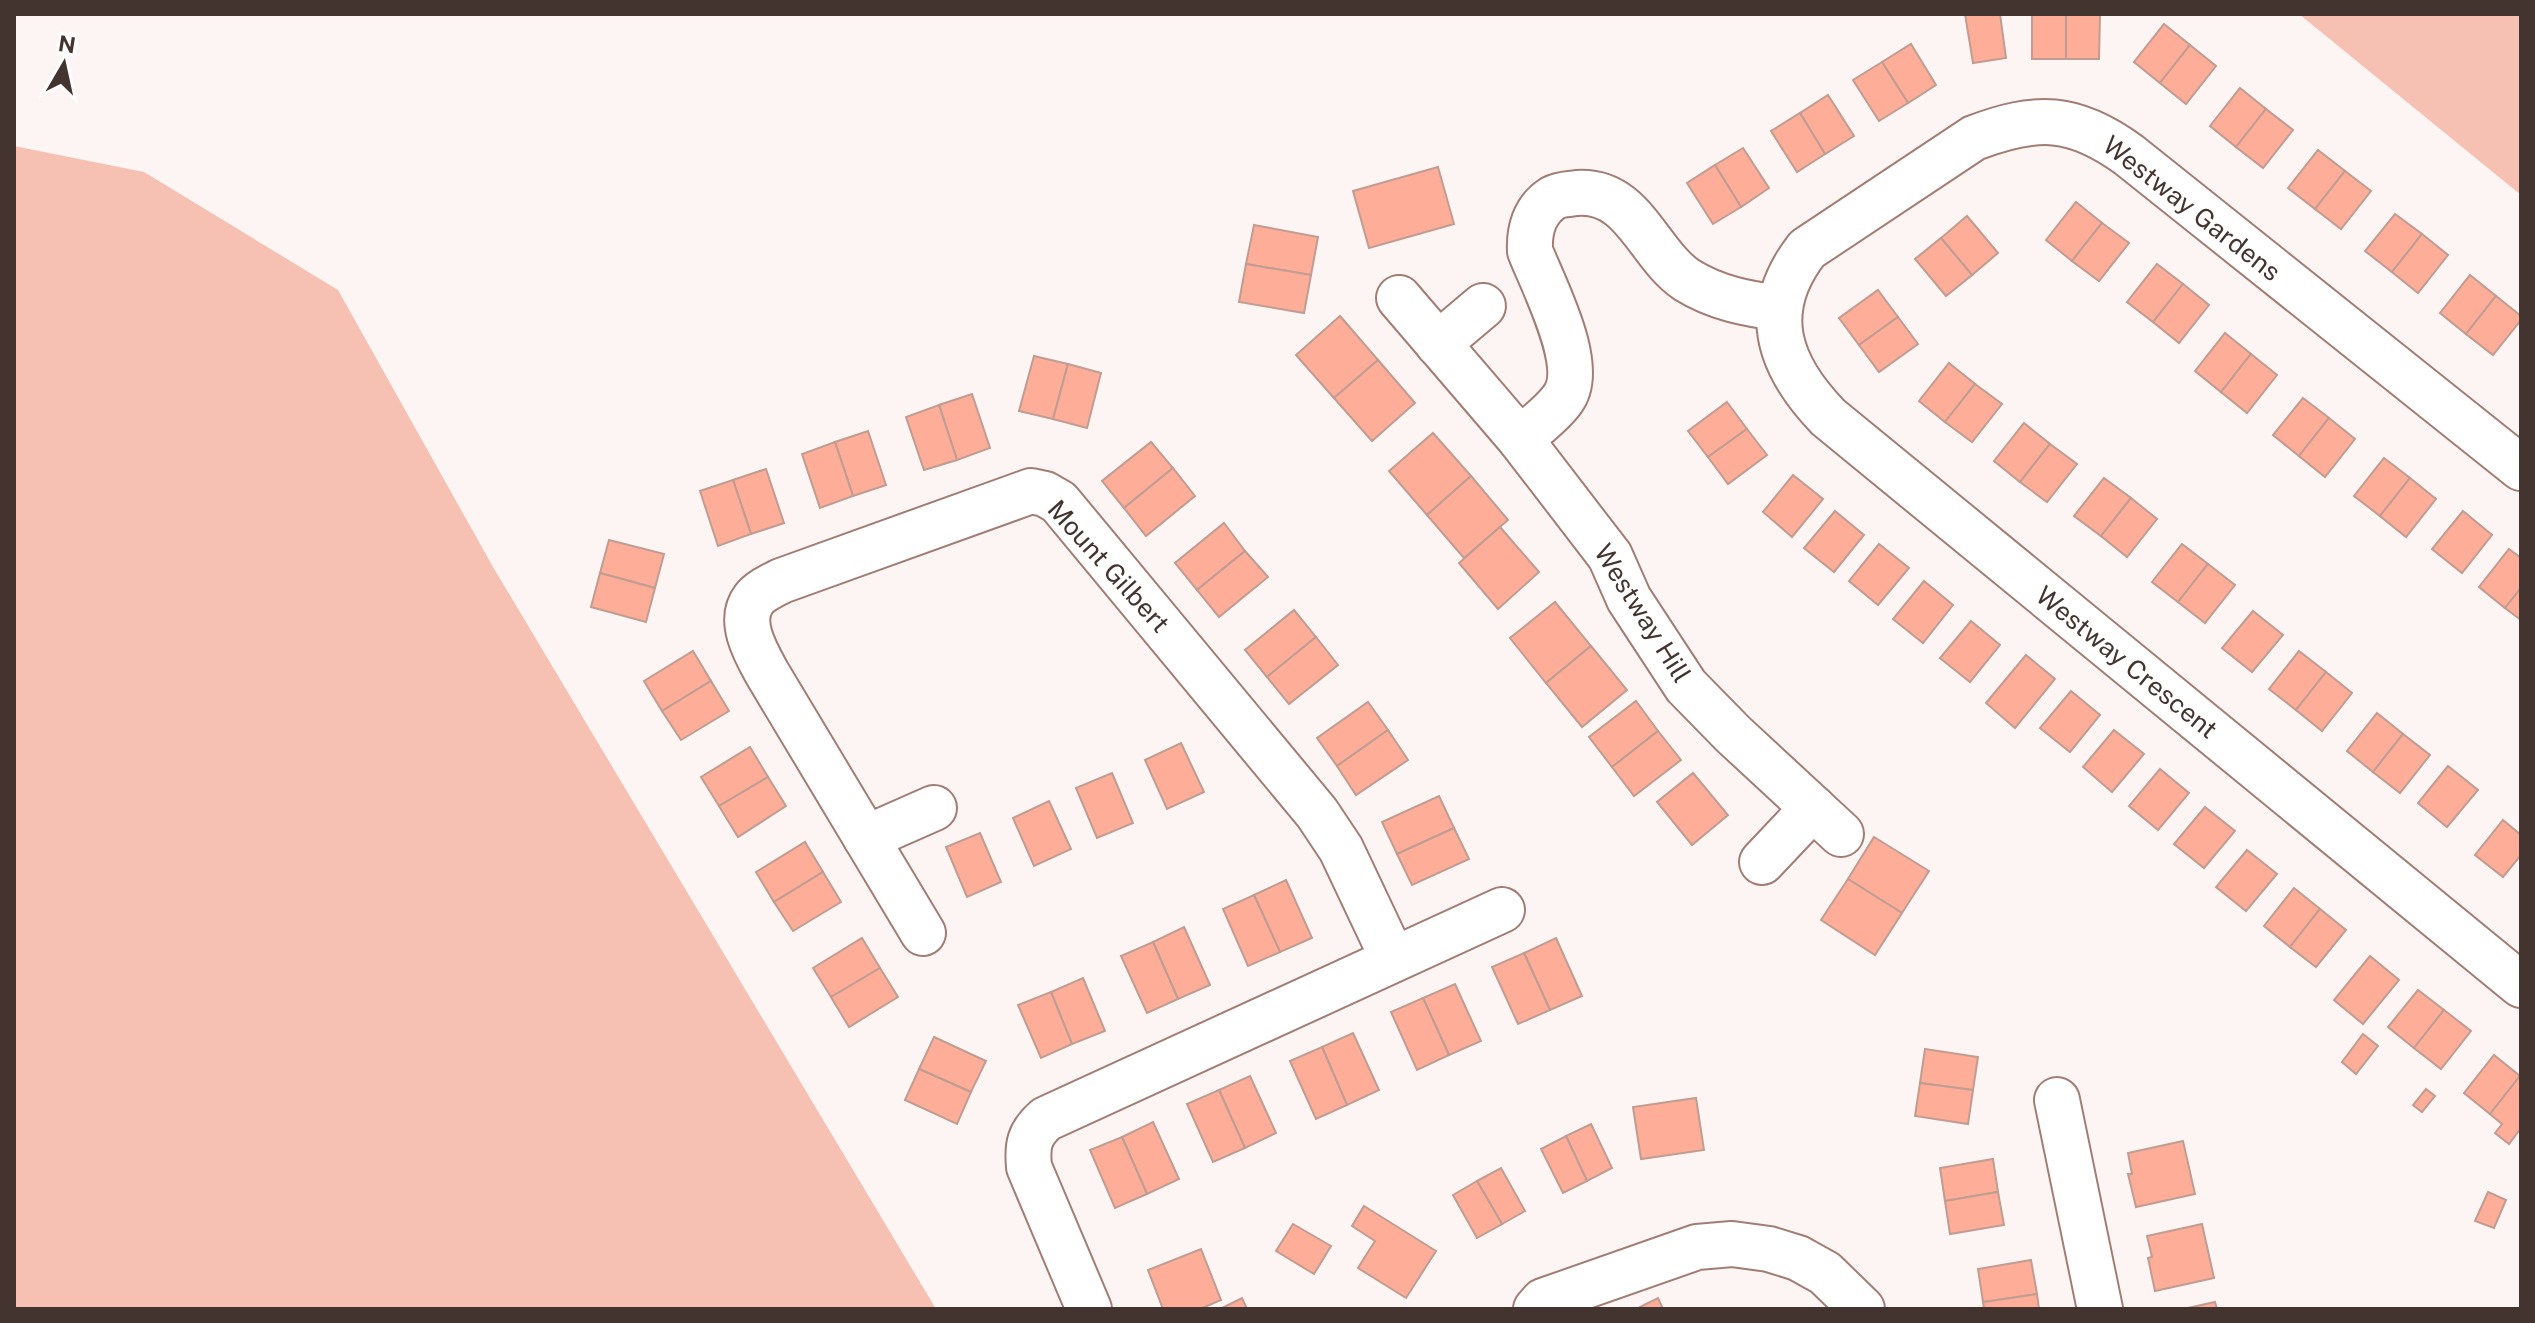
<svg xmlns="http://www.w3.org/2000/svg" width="2535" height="1323" font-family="'Public Sans',sans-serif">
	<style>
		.green { fill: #f6c0b2 }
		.building { fill: #feae98; stroke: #c09c92; stroke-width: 2 }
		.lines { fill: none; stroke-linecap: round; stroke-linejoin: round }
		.minor-casing { stroke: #a17e75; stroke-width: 48 }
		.minor { stroke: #fff; stroke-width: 44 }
		.labels { text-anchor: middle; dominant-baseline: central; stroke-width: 7; stroke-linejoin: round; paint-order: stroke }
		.street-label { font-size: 26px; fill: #433430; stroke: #fff }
	</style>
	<rect width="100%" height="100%" fill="#fdf5f3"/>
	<g class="green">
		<path d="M2299 14H2521V195Z"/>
		<path d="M14 146 144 172 338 290 493 567 936 1309H14Z"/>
	</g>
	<g class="building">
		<path d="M1965 14H2000L2006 58 1973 63Z"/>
		<rect x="2032" y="14" width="34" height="45"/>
		<path d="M2066 14H2100L2099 59H2066Z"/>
		<path d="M2164 24 2190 45 2160 83 2134 62Z"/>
		<path d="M1911 44 1936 85 1908 103 1882 62Z"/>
		<path d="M2190 45 2216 66 2186 104 2160 83Z"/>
		<path d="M1882 62 1908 103 1879 121 1853 80Z"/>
		<path d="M2240 88 2266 109 2236 147 2210 126Z"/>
		<path d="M1828 95 1854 136 1825 154 1800 113Z"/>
		<path d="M2266 109 2293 130 2263 168 2236 147Z"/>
		<path d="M1800 113 1825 154 1797 172 1771 131Z"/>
		<path d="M1743 148 1769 188 1741 207 1715 165Z"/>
		<path d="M2318 150 2345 171 2315 209 2288 188Z"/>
		<path d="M1715 165 1741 207 1713 224 1687 183Z"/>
		<path d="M1438 167 1454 224 1369 248 1353 191Z"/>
		<path d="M2345 171 2371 191 2341 229 2315 209Z"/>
		<path d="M2076 202 2102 223 2072 261 2046 240Z"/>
		<path d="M2395 214 2422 234 2392 272 2365 251Z"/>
		<path d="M1967 216 1998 253 1972 275 1941 238Z"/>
		<path d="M2102 223 2129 243 2099 281 2072 261Z"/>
		<path d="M1254 225 1318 237 1311 275 1246 264Z"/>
		<path d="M2422 234 2448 255 2418 293 2392 272Z"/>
		<path d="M1941 238 1972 275 1946 296 1915 259Z"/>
		<path d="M1246 264 1311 275 1304 313 1239 302Z"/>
		<path d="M2157 264 2183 284 2153 322 2127 302Z"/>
		<path d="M2470 275 2496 296 2466 334 2440 313Z"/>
		<path d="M2183 284 2209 305 2179 343 2153 322Z"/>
		<path d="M1878 290 1898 317 1859 345 1839 318Z"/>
		<path d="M2496 296 2521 316V320L2493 355 2466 334Z"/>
		<path d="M1340 316 1378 360 1334 398 1296 355Z"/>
		<path d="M1898 317 1918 344 1879 372 1859 345Z"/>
		<path d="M2225 333 2251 354 2221 392 2195 371Z"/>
		<path d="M2251 354 2277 375 2247 413 2221 392Z"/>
		<path d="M1034 356 1068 364 1053 419 1019 411Z"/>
		<path d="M1378 360 1415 403 1372 441 1334 398Z"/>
		<path d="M1949 363 1975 384 1945 422 1919 401Z"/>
		<path d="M1068 364 1101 373 1087 428 1053 419Z"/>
		<path d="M1975 384 2002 404 1972 442 1945 422Z"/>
		<path d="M972 394 990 448 957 460 939 405Z"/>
		<path d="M2303 398 2329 418 2299 456 2273 435Z"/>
		<path d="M1727 402 1747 429 1708 457 1688 431Z"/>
		<path d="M939 405 957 460 924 470 906 417Z"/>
		<path d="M2329 418 2355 439 2325 477 2299 456Z"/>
		<path d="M2024 423 2050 444 2020 482 1994 461Z"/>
		<path d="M1747 429 1767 455 1728 484 1708 457Z"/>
		<path d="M868 431 886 485 853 496 835 442Z"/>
		<path d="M1433 433 1471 476 1427 515 1389 471Z"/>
		<path d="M835 442 853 496 820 508 802 454Z"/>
		<path d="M1151 442 1173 468 1124 508 1102 481Z"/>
		<path d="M2050 444 2077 464 2047 502 2020 482Z"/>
		<path d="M2384 458 2410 478 2380 516 2354 496Z"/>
		<path d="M1173 468 1195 496 1146 536 1124 508Z"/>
		<path d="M766 469 784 523 751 534 733 480Z"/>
		<path d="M1793 475 1823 499 1792 537 1763 512Z"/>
		<path d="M1471 476 1508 520 1464 558 1427 515Z"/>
		<path d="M2104 478 2131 498 2101 536 2074 516Z"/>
		<path d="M2410 478 2436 499 2406 537 2380 516Z"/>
		<path d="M733 480 751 534 718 546 700 491Z"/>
		<path d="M2131 498 2157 519 2127 557 2101 536Z"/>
		<path d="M1835 511 1864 535 1834 572 1804 548Z"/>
		<path d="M2463 511 2492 535 2462 573 2432 549Z"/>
		<path d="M1224 523 1245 551 1197 590 1175 563Z"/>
		<path d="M1500 527 1539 572 1498 609 1459 563Z"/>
		<path d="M609 540 664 554 655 588 600 573Z"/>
		<path d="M1879 544 1909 568 1878 605 1849 581Z"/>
		<path d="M2182 544 2208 564 2178 602 2152 582Z"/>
		<path d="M2509 549 2521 558V588L2505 608 2479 587Z"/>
		<path d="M1245 551 1268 577 1219 617 1197 590Z"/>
		<path d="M2208 564 2235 585 2205 623 2178 602Z"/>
		<path d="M600 573 655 588 646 622 591 607Z"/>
		<path d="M1924 581 1953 605 1923 643 1893 619Z"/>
		<path d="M2521 588V620L2505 608Z"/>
		<path d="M1555 602 1591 646 1546 683 1510 638Z"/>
		<path d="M1294 610 1316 637 1267 677 1245 650Z"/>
		<path d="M2253 611 2283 635 2252 672 2222 648Z"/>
		<path d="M1971 621 2000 645 1970 682 1940 658Z"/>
		<path d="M1316 637 1338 665 1289 704 1267 677Z"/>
		<path d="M1591 646 1627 690 1582 727 1546 683Z"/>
		<path d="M693 651 711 681 662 711 644 681Z"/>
		<path d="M2299 651 2326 672 2296 710 2269 689Z"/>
		<path d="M2026 655 2055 679 2015 728 1986 703Z"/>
		<path d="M2326 672 2352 693 2322 731 2296 710Z"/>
		<path d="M711 681 729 711 681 740 662 711Z"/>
		<path d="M2071 691 2100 715 2070 752 2040 728Z"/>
		<path d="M1636 701 1658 731 1612 767 1589 737Z"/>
		<path d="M1368 702 1388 730 1337 766 1317 738Z"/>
		<path d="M2377 713 2403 734 2373 772 2347 751Z"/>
		<path d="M1388 730 1408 760 1356 795 1337 766Z"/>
		<path d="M2114 730 2144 754 2112 792 2083 767Z"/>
		<path d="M1658 731 1681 760 1634 796 1612 767Z"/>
		<path d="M2403 734 2430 755 2400 793 2373 772Z"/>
		<path d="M1181 743 1204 792 1167 809 1145 760Z"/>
		<path d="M750 747 768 777 719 806 701 777Z"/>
		<path d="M2448 766 2478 790 2447 827 2418 803Z"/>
		<path d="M2160 769 2189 793 2158 830 2129 806Z"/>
		<path d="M1112 773 1133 823 1097 838 1076 788Z"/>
		<path d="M1693 773 1728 815 1692 845 1657 802Z"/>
		<path d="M768 777 786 806 738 837 719 806Z"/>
		<path d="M1439 796 1454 828 1397 854 1382 822Z"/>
		<path d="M1049 801 1071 849 1034 866 1013 818Z"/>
		<path d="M2205 807 2235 831 2204 868 2174 844Z"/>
		<path d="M2503 820 2521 835V855L2503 877 2475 855Z"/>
		<path d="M1454 828 1469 859 1412 885 1397 854Z"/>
		<path d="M980 833 1001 882 967 897 946 847Z"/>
		<path d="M1874 837 1929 871 1902 913 1848 879Z"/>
		<path d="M805 842 823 872 774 902 756 872Z"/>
		<path d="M2247 850 2277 874 2246 911 2216 887Z"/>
		<path d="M823 872 841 902 793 931 774 902Z"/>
		<path d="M1848 879 1902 913 1875 955 1821 920Z"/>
		<path d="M1286 880 1312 938 1280 952 1254 895Z"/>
		<path d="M2294 888 2320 909 2290 947 2264 926Z"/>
		<path d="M1254 895 1280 952 1248 966 1223 909Z"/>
		<path d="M2320 909 2346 930 2316 967 2290 947Z"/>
		<path d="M1184 927 1210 985 1178 999 1153 942Z"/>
		<path d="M862 938 880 968 831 997 813 968Z"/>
		<path d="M1556 938 1582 996 1550 1010 1524 953Z"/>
		<path d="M1153 942 1178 999 1147 1013 1121 956Z"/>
		<path d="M1524 953 1550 1010 1518 1024 1492 967Z"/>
		<path d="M2370 956 2399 980 2363 1024 2334 1000Z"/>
		<path d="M880 968 898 997 849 1027 831 997Z"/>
		<path d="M1083 978 1105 1031 1072 1044 1051 992Z"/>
		<path d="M1455 984 1481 1041 1449 1055 1423 998Z"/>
		<path d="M2418 990 2444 1010 2414 1048 2388 1027Z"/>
		<path d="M1051 992 1072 1044 1041 1058 1018 1005Z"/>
		<path d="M1423 998 1449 1055 1417 1070 1391 1012Z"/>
		<path d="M2444 1010 2471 1031 2441 1069 2414 1048Z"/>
		<path d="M1353 1033 1379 1090 1347 1105 1322 1047Z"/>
		<path d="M2363 1034 2378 1046 2356 1074 2342 1062Z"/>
		<path d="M934 1037 986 1061 971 1092 919 1069Z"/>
		<path d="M1322 1047 1347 1105 1316 1119 1290 1061Z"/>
		<path d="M1925 1049 1978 1057 1973 1090 1920 1083Z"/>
		<path d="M2494 1055 2520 1076 2490 1114 2464 1093Z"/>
		<path d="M919 1069 971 1092 957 1124 905 1100Z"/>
		<path d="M1250 1076 1276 1133 1245 1148 1219 1090Z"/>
		<path d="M2520 1076 2521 1128 2509 1144 2495 1133 2502 1124 2490 1114Z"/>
		<path d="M1920 1083 1973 1090 1968 1124 1915 1116Z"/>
		<path d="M2426 1089 2435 1096 2422 1112 2413 1105Z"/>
		<path d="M1219 1090 1245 1148 1213 1162 1187 1104Z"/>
		<path d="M1696 1098 1704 1150 1641 1159 1633 1107Z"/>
		<path d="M1153 1122 1179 1179 1147 1194 1122 1137Z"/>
		<path d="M1591 1124 1612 1168 1587 1181 1566 1136Z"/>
		<path d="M1566 1136 1587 1181 1563 1193 1541 1149Z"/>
		<path d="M1122 1137 1147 1194 1115 1208 1090 1150Z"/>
		<path d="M2183 1141 2195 1194 2136 1207 2128 1174H2132L2128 1153Z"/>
		<path d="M1993 1159 1998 1192 1945 1201 1940 1168Z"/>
		<path d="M1501 1168 1525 1211 1502 1224 1477 1181Z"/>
		<path d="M1477 1181 1502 1224 1477 1238 1453 1195Z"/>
		<path d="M1998 1192 2004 1225 1950 1234 1945 1201Z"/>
		<path d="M2488 1192 2506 1200 2494 1228 2475 1221Z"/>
		<path d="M1364 1206 1436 1251 1406 1298 1358 1268 1375 1241 1352 1226Z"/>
		<path d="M1293 1224 1331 1246 1314 1274 1276 1251Z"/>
		<path d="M2202 1224 2214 1278 2155 1291 2148 1258 2152 1257 2147 1236Z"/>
		<path d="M1201 1249 1221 1300 1200 1309H1163L1148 1270Z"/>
		<path d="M2031 1260 2037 1294 1983 1302 1978 1269Z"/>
		<path d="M2037 1294 2039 1309H1984L1983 1302Z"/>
		<path d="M1242 1298 1247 1309H1220Z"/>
		<path d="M1658 1298 1663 1309H1641L1640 1307Z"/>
		<path d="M2215 1302 2217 1309H2183Z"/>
	</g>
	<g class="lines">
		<defs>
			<g id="minor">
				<path d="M1399 298 1520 439C1534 427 1551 415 1562 400 1588 368 1544 287 1530 251 1529 231 1534 210 1553 198 1560 194 1569 194 1577 193 1634 189 1647 253 1687 280 1716 298 1747 304 1780 308"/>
				<path d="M1438 344 1483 306"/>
				<path d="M1520 439 1610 556 1629 599 1686 686 1733 734 1841 834"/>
				<path d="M2521 468 2129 155C2074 115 2037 114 1974 138L1807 249C1759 311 1778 365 1828 417L2521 985"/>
				<path d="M866 838 934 808"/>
				<path d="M1762 862 1813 808"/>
				<path d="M923 933 767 673C756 653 737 621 754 599 760 591 772 586 781 581L1031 491 1045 494 1059 502 1317 813 1341 849 1393 959"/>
				<path d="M2057 1100 2100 1309"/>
				<path d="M1089 1309 1029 1167C1027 1145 1029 1134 1046 1119L1502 910"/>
				<path d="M1536 1309 1543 1301 1697 1247 1732 1244 1769 1249 1798 1258 1825 1273 1862 1309"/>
			</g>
		</defs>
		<use href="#minor" class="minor-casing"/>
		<use href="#minor" class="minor"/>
	</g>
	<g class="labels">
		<g class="street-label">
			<text transform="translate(2192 208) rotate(38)">Westway Gardens</text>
			<text transform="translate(1109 566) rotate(48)">Mount Gilbert</text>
			<text transform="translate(1643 613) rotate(58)">Westway Hill</text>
			<text transform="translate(2127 662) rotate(39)">Westway Crescent</text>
		</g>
	</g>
	<rect width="2535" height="1323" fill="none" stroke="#433430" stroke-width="32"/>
	<g transform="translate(64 64) rotate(9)" stroke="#ffffff" stroke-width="6" paint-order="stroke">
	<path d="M0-6L14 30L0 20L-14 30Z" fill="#433430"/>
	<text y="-12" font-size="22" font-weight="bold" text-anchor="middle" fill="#433430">N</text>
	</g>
</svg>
